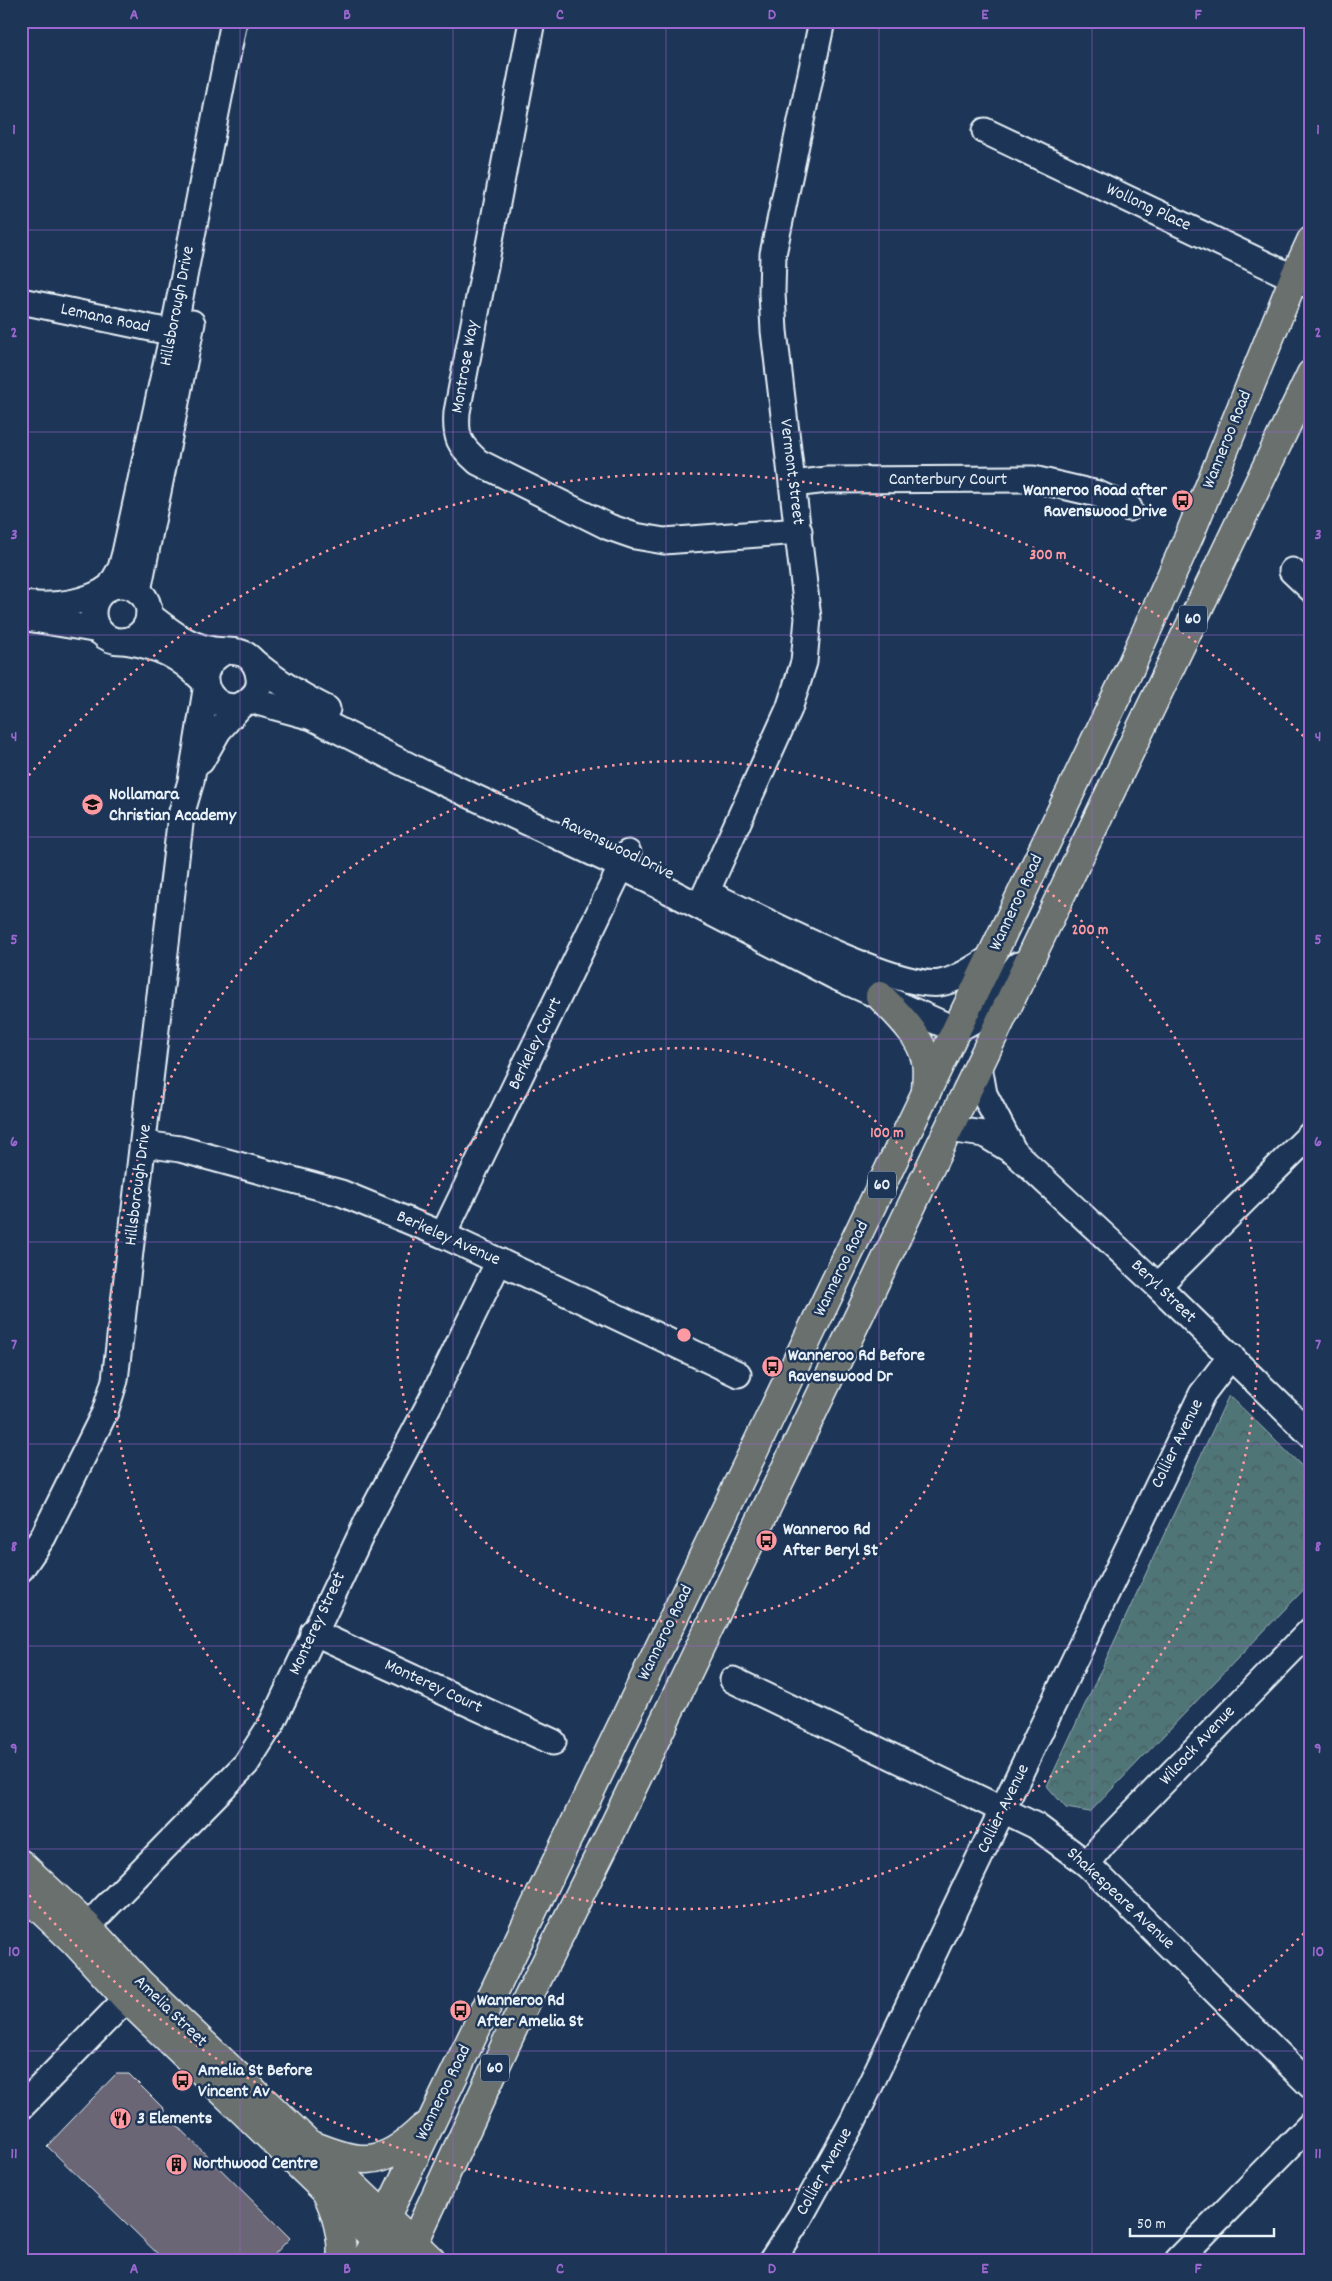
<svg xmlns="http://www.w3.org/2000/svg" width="1332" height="2281" font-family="Dekko,sans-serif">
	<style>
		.park { fill: url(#park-crowns); stroke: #9cb2b7 }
		.building { fill: #6a6674; stroke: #e8f1f8 }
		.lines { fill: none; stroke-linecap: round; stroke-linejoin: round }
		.minor-casing { stroke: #e8f1f8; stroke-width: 29 }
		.major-casing { stroke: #e8f1f8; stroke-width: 31 }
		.highway-casing { stroke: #e8f1f8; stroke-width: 31 }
		.minor { stroke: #1d3557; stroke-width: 25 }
		.major { stroke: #6b706d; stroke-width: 28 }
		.highway { stroke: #6b706d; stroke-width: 28 }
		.grid { fill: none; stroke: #9c67d0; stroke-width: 1; stroke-opacity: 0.55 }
		.ring { fill: none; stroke: #ff9aa2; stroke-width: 2.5; stroke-dasharray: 2.5 5 }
		.labels { text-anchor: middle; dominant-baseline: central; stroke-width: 5; stroke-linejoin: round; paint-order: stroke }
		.shield { fill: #1d3557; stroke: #abb9c8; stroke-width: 1 }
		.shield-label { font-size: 16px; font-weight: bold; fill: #e8f1f8 }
		.street-label { font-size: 18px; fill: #e8f1f8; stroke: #1d3557 }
		.poi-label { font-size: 18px; font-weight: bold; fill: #e8f1f8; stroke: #1d3557; text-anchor: start }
		.centre { fill: #ff9aa2; stroke: #1d3557; stroke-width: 2.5 }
		.ring-label { font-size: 15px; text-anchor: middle; font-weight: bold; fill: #ff9aa2; stroke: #1d3557; stroke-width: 5; stroke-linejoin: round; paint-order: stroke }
		.neatline { fill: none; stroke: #9c67d0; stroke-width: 2 }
		.grid-label { font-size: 16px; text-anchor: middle; font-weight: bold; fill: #9c67d0 }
	</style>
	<defs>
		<pattern id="park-crowns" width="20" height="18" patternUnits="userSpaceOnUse" patternTransform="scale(1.25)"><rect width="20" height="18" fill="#4f7476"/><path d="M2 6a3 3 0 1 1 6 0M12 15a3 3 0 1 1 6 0" fill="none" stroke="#4a5c5e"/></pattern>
	</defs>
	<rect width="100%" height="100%" fill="#1d3557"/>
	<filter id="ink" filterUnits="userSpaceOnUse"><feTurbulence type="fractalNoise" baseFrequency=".02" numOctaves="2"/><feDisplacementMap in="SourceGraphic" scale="10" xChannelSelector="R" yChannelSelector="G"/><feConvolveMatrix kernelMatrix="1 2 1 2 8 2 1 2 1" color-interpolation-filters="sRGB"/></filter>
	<g filter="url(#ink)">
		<path class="park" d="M1229 1395 1311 1475V1582L1090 1812 1066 1808 1047 1786Z"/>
		<path class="building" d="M116 2074H129L164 2109V2113L290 2238 269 2260H164L47 2146Z"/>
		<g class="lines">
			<defs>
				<g id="minor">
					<path d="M532 21 457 412C455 438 459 445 478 462L609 527 635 536 664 541 799 531"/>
					<path d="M985 131 1311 286"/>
					<path d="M21 301 189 336"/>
					<path d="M793 484 827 480 1033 479 1098 494 1129 508"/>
					<path d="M1292 571 1311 589"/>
					<circle cx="121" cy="613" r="28"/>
					<path d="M110 587 121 568 125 553 173 333 234 21"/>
					<path d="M138 591 192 323"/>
					<path d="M21 604C49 607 77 605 102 592"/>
					<path d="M149 615C167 629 186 645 209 649 220 652 236 649 246 655 254 660 258 669 259 678 260 685 257 693 251 698 224 727 179 676 224 652"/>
					<path d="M21 617 99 630"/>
					<path d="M124 641C161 647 178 655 204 681"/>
					<path d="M254 662C276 681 301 696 327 709"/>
					<path d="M250 700 312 717 425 774 621 866 834 976 956 1030 981 1016 1018 965"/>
					<path d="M201 761 218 731 241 705"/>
					<path d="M716 897C759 918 898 990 940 983 958 980 975 967 991 958"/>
					<path d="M700 906 789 709 804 662 808 618 774 331 772 293 773 254 822 21"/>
					<path d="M979 1066 984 1094 1014 1152"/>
					<path d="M948 1129 984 1134 1014 1152 1158 1286 1311 1435"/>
					<path d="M144 1144 180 1149 341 1193 443 1235 738 1374"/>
					<path d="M443 1235 628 853"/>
					<path d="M1158 1286 1311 1134"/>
					<path d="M21 1569 43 1537 105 1412 115 1380 181 815 191 781 206 690"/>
					<path d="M313 1632 553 1742"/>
					<path d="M733 1680 1036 1826 1087 1864 1311 2086"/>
					<path d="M1087 1864 1104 1843 1311 1630"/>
					<path d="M75 1942 103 1910 246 1764 272 1723 368 1520 430 1403 499 1261"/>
					<path d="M21 2107 141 1984"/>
					<path d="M772 2260 800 2217 853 2121 1202 1394 1231 1356"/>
					<path d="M1178 2260 1311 2124"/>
				</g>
				<g id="major">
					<path d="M21 1864 88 1927 141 1984 431 2260"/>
					<path d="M21 1891 75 1942 127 1999 397 2260"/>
				</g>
				<g id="highway">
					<path d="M880 996C897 1014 921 1035 926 1061 928 1071 926 1083 926 1093"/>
					<path d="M309 2144C361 2164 380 2169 423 2128"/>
					<path d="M325 2190C335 2208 344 2239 341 2260"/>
					<path d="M365 2260 1130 668 1190 534 1294 278 1311 241"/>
					<path d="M406 2260 516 2022 612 1830 1311 374"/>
				</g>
			</defs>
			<use href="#minor" class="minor-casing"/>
			<use href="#major" class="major-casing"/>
			<use href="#highway" class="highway-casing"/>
			<use href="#minor" class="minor"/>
			<use href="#major" class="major"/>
			<use href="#highway" class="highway"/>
		</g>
	</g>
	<path class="grid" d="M240 21V2260M453 21V2260M666 21V2260M879 21V2260M1092 21V2260M21 230H1311M21 432H1311M21 635H1311M21 837H1311M21 1039H1311M21 1242H1311M21 1444H1311M21 1646H1311M21 1849H1311M21 2051H1311"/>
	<g class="ring">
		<circle cx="684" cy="1335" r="287"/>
		<circle cx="684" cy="1335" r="574"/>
		<path d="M1309 1928A862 862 0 0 1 24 1889M24 781A862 862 0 0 1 1309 742"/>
	</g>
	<defs>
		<symbol id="bus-disc" viewBox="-11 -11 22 22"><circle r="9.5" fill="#ff9aa2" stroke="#1d3557"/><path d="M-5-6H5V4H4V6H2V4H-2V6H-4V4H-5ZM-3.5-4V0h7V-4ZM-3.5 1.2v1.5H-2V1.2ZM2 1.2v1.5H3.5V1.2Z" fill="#111"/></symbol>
		<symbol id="school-disc" viewBox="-11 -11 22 22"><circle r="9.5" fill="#ff9aa2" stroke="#1d3557"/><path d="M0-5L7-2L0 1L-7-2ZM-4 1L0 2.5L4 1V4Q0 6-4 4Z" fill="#111"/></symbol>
		<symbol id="restaurant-disc" viewBox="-11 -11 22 22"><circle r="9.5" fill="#ff9aa2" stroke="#1d3557"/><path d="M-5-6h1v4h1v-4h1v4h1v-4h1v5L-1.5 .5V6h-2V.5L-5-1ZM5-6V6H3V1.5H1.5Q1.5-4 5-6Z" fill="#111"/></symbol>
		<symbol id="building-disc" viewBox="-11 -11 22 22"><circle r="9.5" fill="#ff9aa2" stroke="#1d3557"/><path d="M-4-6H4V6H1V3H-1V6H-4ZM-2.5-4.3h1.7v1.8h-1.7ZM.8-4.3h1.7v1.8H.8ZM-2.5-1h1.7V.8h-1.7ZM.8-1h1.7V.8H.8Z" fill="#111"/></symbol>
	</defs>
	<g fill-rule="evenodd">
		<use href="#bus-disc" x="1170" y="488" width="25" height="25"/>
		<use href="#school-disc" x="80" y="792" width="25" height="25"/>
		<use href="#bus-disc" x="760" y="1354" width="25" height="25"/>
		<use href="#bus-disc" x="754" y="1528" width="25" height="25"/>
		<use href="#bus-disc" x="448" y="1998" width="25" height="25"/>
		<use href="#bus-disc" x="170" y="2068" width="25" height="25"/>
		<use href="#restaurant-disc" x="108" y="2106" width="25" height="25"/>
		<use href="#building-disc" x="164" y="2152" width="25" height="25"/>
	</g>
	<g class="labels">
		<g class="shield">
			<rect x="1179" y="605.5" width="28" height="27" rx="4"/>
			<rect x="868" y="1171.5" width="28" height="27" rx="4"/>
			<rect x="481" y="2054.5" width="28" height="27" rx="4"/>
		</g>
		<g class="shield-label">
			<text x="1193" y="619">60</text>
			<text x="882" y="1185">60</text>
			<text x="495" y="2068">60</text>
		</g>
		<g class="street-label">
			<text transform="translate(1148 208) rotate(25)">Wollong Place</text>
			<text transform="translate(178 306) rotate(-79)">Hillsborough Drive</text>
			<text transform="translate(105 319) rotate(12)">Lemana Road</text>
			<text transform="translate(466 367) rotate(-80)">Montrose Way</text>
			<text transform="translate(1228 440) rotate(-68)">Wanneroo Road</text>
			<text transform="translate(791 472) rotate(83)">Vermont Street</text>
			<text x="948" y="480">Canterbury Court</text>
			<text transform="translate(617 849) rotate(26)">Ravenswood Drive</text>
			<text transform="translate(1017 903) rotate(-65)">Wanneroo Road</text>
			<text transform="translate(536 1044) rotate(-64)">Berkeley Court</text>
			<text transform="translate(139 1185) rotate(-83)">Hillsborough Drive</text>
			<text transform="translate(448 1239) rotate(24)">Berkeley Avenue</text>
			<text transform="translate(842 1269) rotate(-64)">Wanneroo Road</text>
			<text transform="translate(1163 1292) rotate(44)">Beryl Street</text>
			<text transform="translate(1178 1444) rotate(-64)">Collier Avenue</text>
			<text transform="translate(318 1624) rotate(-65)">Monterey Street</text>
			<text transform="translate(666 1633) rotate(-64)">Wanneroo Road</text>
			<text transform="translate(433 1687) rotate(25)">Monterey Court</text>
			<text transform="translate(1198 1746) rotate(-47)">Wilcock Avenue</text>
			<text transform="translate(1004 1809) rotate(-64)">Collier Avenue</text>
			<text transform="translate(1120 1899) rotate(43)">Shakespeare Avenue</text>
			<text transform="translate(170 2012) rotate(44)">Amelia Street</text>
			<text transform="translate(444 2093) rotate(-64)">Wanneroo Road</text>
			<text transform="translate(825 2172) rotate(-61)">Collier Avenue</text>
		</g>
		<g class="poi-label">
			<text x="1167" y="491" text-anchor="end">Wanneroo Road after<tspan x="1167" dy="21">Ravenswood Drive</tspan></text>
			<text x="109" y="795">Nollamara<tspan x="109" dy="21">Christian Academy</tspan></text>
			<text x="788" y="1356">Wanneroo Rd Before<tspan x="788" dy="21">Ravenswood Dr</tspan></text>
			<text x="783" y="1530">Wanneroo Rd<tspan x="783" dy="21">After Beryl St</tspan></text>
			<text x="477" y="2001">Wanneroo Rd<tspan x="477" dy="21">After Amelia St</tspan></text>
			<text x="198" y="2071">Amelia St Before<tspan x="198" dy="21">Vincent Av</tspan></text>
			<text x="137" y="2119">3 Elements</text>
			<text x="193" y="2164">Northwood Centre</text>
		</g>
	</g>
	<circle cx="684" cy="1335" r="8" class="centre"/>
	<g class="ring-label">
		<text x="1048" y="559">300 m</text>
		<text x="1090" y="934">200 m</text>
		<text x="887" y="1137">100 m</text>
	</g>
	<rect width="1332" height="2281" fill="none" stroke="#1d3557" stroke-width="55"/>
	<path d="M1130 2228v8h144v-8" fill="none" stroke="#e8f1f8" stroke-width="2.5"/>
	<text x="1137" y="2228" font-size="15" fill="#e8f1f8" stroke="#1d3557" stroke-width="4" paint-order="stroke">50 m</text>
	<rect x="28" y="28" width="1276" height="2226" class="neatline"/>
	<g class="grid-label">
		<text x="134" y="19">A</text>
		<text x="347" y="19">B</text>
		<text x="560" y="19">C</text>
		<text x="772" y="19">D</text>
		<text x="985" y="19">E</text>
		<text x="1198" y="19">F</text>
		<text x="14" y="134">1</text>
		<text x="1318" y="134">1</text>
		<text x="14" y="337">2</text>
		<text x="1318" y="337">2</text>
		<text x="14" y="539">3</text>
		<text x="1318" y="539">3</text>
		<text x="14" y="741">4</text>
		<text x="1318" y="741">4</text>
		<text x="14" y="944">5</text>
		<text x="1318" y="944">5</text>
		<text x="14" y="1146">6</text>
		<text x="1318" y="1146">6</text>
		<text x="14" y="1349">7</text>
		<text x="1318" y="1349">7</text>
		<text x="14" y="1551">8</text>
		<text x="1318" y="1551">8</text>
		<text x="14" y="1753">9</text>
		<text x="1318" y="1753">9</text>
		<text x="14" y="1956">10</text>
		<text x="1318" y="1956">10</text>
		<text x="14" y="2158">11</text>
		<text x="1318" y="2158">11</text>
		<text x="134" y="2273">A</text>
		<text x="347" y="2273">B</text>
		<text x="560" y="2273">C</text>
		<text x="772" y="2273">D</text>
		<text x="985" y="2273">E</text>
		<text x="1198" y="2273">F</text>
	</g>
</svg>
